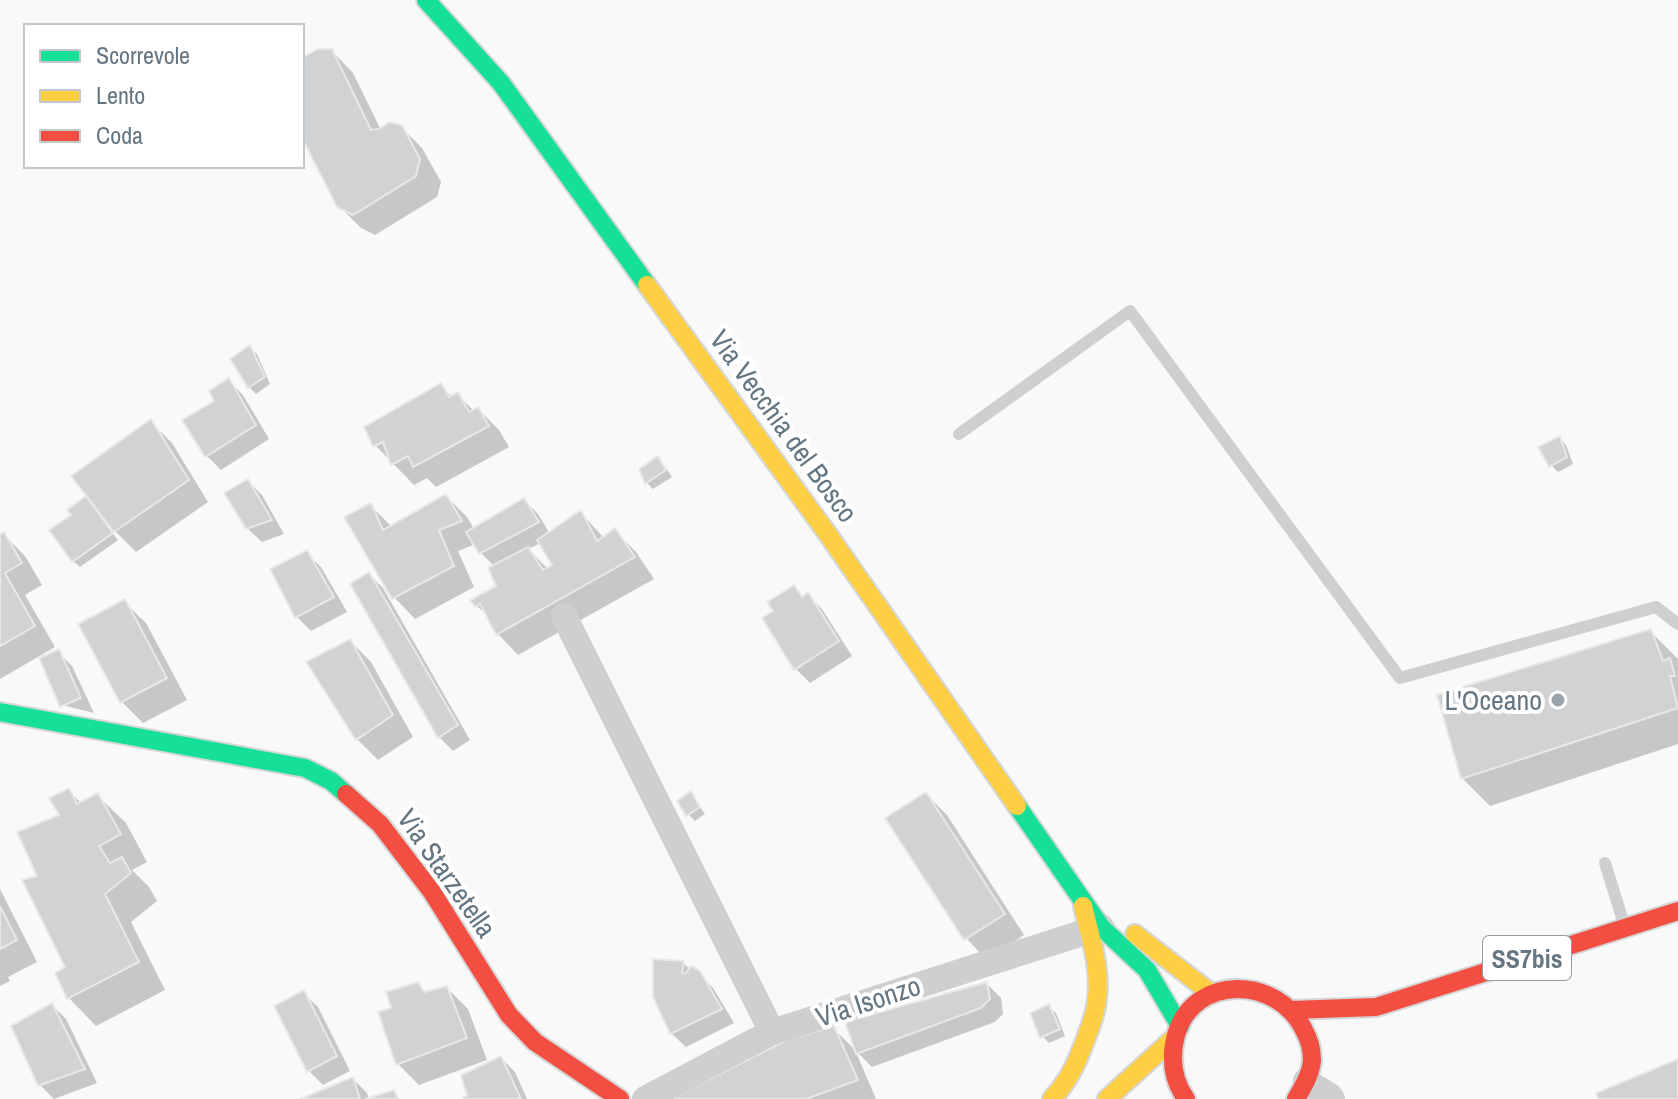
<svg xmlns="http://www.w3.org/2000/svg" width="1678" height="1099" font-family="'Archivo Narrow',sans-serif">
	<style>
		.shadow { fill: #0003; fill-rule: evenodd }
		.building { fill: #d0d2d3; stroke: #e8e8e8; stroke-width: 2 }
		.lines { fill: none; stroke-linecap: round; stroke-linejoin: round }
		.fast-casing { stroke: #d5d6d7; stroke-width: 22 }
		.slow-casing { stroke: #d5d6d7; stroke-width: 22 }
		.jam-casing { stroke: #d5d6d7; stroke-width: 22 }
		.lane { stroke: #cecfd0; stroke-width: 12 }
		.street { stroke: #cecfd0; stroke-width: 26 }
		.fast { stroke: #16e098; stroke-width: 18 }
		.slow { stroke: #ffcf43; stroke-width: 18 }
		.jam { stroke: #f24e42; stroke-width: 18 }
		.poi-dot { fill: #99a4ac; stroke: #fff; stroke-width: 3 }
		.labels { text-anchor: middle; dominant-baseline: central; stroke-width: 8; stroke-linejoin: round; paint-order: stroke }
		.shield { fill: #fff; stroke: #939fa8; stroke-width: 2 }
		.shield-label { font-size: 26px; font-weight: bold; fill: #657683 }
		.street-label { font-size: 28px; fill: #657683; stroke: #fff }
		.poi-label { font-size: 28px; fill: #657683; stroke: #fff; text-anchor: end }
	</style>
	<rect width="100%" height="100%" fill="#f9f9f9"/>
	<g class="shadow">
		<path d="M332 51 353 73 381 130 401 127 422 148 441 182 437 197 375 235 361 228 339 206 302 134V60Z"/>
		<path d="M250 348 257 354 270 384 256 394 249 387 233 360Z"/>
		<path d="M229 381 243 395 269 439 221 470 207 456 217 402Z"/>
		<path d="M440 385 452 397 457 394 474 411 478 409 499 430 509 447 436 487 427 478 414 485 375 445Z"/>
		<path d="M151 422 172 443 208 502 136 552 112 528 110 530 118 540 80 567 73 561 92 505Z"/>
		<path d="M1560 438 1566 445 1573 464 1558 472 1551 465Z"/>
		<path d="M658 458 664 465 672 477 653 489 647 483 642 469Z"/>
		<path d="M248 481 262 495 284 534 262 542 247 528Z"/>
		<path d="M446 496 467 517 474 529 524 500 538 514 550 534 581 513 604 538 615 531 636 552 654 579 518 655 497 633 490 618 477 606 499 587 495 567 481 553 476 544 458 551 474 587 415 619 394 597 371 506 392 527ZM541 543 555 566 548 569 528 549Z"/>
		<path d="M4 535 25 556 42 585 25 595 55 647 0 679V537Z"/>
		<path d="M306 553 321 567 347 612 311 631 297 617Z"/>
		<path d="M369 574 383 588 470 740 453 751 439 737Z"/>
		<path d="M794 587 804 597 808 595 822 609 852 656 810 683 796 669 765 619 776 612Z"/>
		<path d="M124 602 146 623 187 700 143 723 122 702 81 625Z"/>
		<path d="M1651 632 1678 659V744L1490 806 1462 778Z"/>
		<path d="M350 641 371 662 413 737 378 760 357 739Z"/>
		<path d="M58 652 72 666 94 713 62 705Z"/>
		<path d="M69 791 82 804 98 796 126 823 147 862 132 870 149 887 157 901 131 922 165 990 96 1026 69 998 68 968 40 877 62 816Z"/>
		<path d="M690 794 705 814 695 821 688 814Z"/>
		<path d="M926 794 947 815 1024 935 987 960 966 938Z"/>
		<path d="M0 889 37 962 8 977 10 981 0 986Z"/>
		<path d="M683 963 691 970 698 973 713 988 734 1023 686 1047 671 1033Z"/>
		<path d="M417 984 426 993 447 988 468 1009 487 1060 419 1085 398 1064 394 1010Z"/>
		<path d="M987 984 1001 998 1003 1014 995 1022 872 1067 858 1053Z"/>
		<path d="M303 993 318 1007 350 1071 323 1085 309 1071Z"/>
		<path d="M52 1005 66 1019 97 1083 54 1099 39 1084Z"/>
		<path d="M1049 1007 1056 1013 1065 1036 1049 1043 1042 1036Z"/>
		<path d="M833 1028 855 1050 876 1099H675Z"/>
		<path d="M501 1058 515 1072 527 1099H466Z"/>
		<path d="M353 1079 367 1093 369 1099H305Z"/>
	</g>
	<g class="building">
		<path d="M318 49H332L371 130 379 129 389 122 402 125 420 159 416 176 353 215 337 207 302 138V58Z"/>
		<path d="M250 345 265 377 248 388 230 359Z"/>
		<path d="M229 378 256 425 205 457 182 420 214 401 209 391Z"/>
		<path d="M441 383 449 397 458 392 469 412 478 407 489 426 413 467 408 456 391 465 383 442 373 447 364 427Z"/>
		<path d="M151 419 189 480 114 532 71 476Z"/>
		<path d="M1560 436 1567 457 1549 467 1538 447Z"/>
		<path d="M658 456 666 470 645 484 639 469Z"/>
		<path d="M248 479 272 520 246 529 224 493Z"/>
		<path d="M446 494 462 521 439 530 454 566 392 599 344 517 371 503 383 530Z"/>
		<path d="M86 496 113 533 72 562 49 530 71 515 67 510Z"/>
		<path d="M524 498 539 522 479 554 466 532Z"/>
		<path d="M581 510 597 541 615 528 635 557 496 635 480 604 475 607 470 600 496 586 488 568 528 547 543 570 552 565 537 540Z"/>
		<path d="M4 532 22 563 5 573 35 626 0 646V535Z"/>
		<path d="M307 550 334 597 295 618 270 569Z"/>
		<path d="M369 572 458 725 438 738 350 584Z"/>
		<path d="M794 585 802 597 808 592 839 641 794 670 762 618 773 611 767 602Z"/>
		<path d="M125 599 167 678 120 703 78 624Z"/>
		<path d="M1651 629 1663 661 1670 658 1675 676H1670L1678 708 1461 779 1437 695Z"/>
		<path d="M350 639 393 715 356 740 306 662Z"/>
		<path d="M59 649 81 698 60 707 39 658Z"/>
		<path d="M69 788 77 804 98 793 121 834 99 846 110 863 122 857 131 873 105 894 139 962 67 999 55 973 65 967 22 880 37 876 17 832 59 815 49 798Z"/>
		<path d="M691 791 700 807 686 816 677 801Z"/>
		<path d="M926 792 1005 914 964 940 885 818Z"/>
		<path d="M0 906 17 940 0 949Z"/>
		<path d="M653 959 684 961 682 973 685 974 691 966 700 971 722 1009 670 1034 653 997Z"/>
		<path d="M418 982 424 992 447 986 467 1038 396 1065 378 1012 391 1008 386 992Z"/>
		<path d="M987 982 990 999 981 1008 856 1054 845 1022Z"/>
		<path d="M304 990 337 1056 307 1072 274 1006Z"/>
		<path d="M52 1003 85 1069 38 1086 11 1026Z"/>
		<path d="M1049 1004 1060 1029 1040 1038 1030 1013Z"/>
		<path d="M834 1026 858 1080 806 1099H671L787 1040Z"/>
		<path d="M501 1056 521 1099H464L463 1097 467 1096 461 1075Z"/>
		<path d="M1678 1059V1099H1598L1596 1093Z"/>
		<path d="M353 1077 360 1099H300Z"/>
		<path d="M394 1090 398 1099H365Z"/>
	</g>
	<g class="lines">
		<defs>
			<g id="fast">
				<path d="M426 0 501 83 647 285"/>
				<path d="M0 712 305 768 331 781 346 794"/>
				<path d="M1017 806 1101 927 1147 970 1180 1026"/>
			</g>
			<g id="slow">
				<path d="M647 285 827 533 1017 806"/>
				<path d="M1135 934 1212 994"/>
				<path d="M1052 1099C1067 1083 1076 1066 1083 1046 1089 1030 1096 1015 1097 998 1101 967 1090 936 1083 906"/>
				<path d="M1107 1099 1174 1038"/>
			</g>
			<g id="jam">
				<path d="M346 794 380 824 432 892 509 1015 535 1042 620 1099"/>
				<path d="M1291 1010 1376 1007 1678 911"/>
				<path d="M1186 1099C1172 1079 1170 1058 1176 1035 1194 973 1278 976 1304 1030 1309 1039 1312 1049 1312 1060 1311 1074 1303 1087 1296 1099"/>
			</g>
		</defs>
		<use href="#fast" class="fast-casing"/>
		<use href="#slow" class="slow-casing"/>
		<use href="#jam" class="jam-casing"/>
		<g class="lane">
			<path d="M959 434 1130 311 1400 678 1656 607 1678 624"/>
			<path d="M1605 863 1624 924"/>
		</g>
		<g class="street">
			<path d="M564 616 772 1032"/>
			<path d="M1306 1081 1330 1096 1332 1099"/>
			<path d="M645 1099 772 1032 1101 927"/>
		</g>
		<use href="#fast" class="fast"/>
		<use href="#slow" class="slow"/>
		<use href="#jam" class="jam"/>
	</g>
	<circle class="poi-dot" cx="1558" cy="700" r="8"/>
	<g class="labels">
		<rect class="shield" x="1483" y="936" width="88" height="44" rx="6"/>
		<g class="shield-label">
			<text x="1527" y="958">SS7bis</text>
		</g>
		<g class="street-label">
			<text transform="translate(784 426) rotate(54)">Via Vecchia del Bosco</text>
			<text transform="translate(447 873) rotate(55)">Via Starzetella</text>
			<text transform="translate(868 1001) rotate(-18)">Via Isonzo</text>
		</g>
		<g class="poi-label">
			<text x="1542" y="700">L'Oceano</text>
		</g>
	</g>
	<rect x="24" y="24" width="280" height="144" fill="#ffffff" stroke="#c1c8cd" stroke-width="2"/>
	<rect x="40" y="50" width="40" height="12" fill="#16e098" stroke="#c1c8cd" stroke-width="2"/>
	<text x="96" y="64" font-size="24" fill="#657683">Scorrevole</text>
	<rect x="40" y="90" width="40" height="12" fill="#ffcf43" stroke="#c1c8cd" stroke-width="2"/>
	<text x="96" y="104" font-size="24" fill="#657683">Lento</text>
	<rect x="40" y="130" width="40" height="12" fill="#f24e42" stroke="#c1c8cd" stroke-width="2"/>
	<text x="96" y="144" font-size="24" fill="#657683">Coda</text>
</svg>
